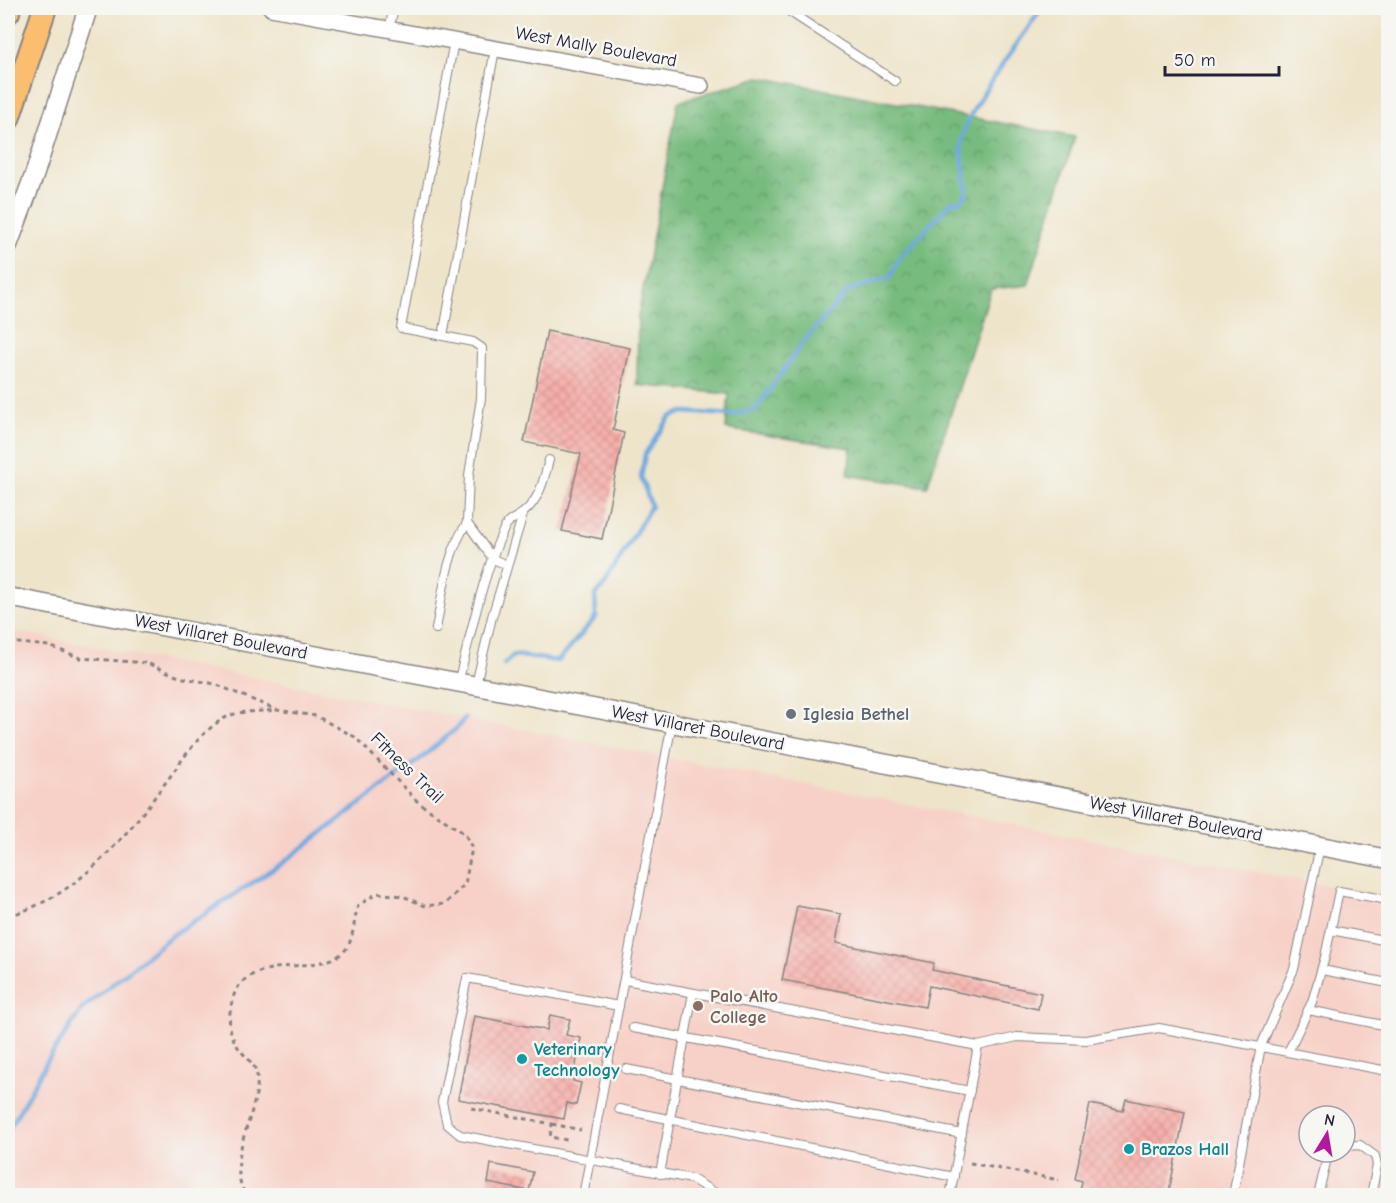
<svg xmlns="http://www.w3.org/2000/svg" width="1396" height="1203" font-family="'Comic Neue',sans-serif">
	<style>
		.built { fill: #f7d1c7; fill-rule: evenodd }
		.forest { fill: url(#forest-crowns); stroke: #4c6e5c; stroke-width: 1.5 }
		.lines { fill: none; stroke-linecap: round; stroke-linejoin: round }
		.stream { stroke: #70a9df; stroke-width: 4.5 }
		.building { fill: url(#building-cross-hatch) }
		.service-casing { stroke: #888382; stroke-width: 10 }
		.minor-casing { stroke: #888382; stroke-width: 18 }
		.tertiary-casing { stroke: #888382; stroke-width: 21 }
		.primary-casing { stroke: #888382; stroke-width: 26 }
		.path { stroke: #888382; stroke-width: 3; stroke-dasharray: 4.5 4.5; stroke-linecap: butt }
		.service { stroke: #fff; stroke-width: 8 }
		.minor { stroke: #fff; stroke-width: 15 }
		.tertiary { stroke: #fff; stroke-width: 18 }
		.primary { stroke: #fabe6e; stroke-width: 22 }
		.worship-dot { fill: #6b7280; stroke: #f6f6f2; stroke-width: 2 }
		.education-dot { fill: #8d6e63; stroke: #f6f6f2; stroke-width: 2 }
		.culture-dot { fill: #0f9aa8; stroke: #f6f6f2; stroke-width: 2 }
		.labels { text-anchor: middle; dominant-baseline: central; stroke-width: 5; stroke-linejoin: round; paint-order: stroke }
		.street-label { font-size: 18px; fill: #22223b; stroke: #f6f6f2 }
		.worship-label { font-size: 18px; font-weight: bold; fill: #5b616d; stroke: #f6f6f2; text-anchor: start }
		.education-label { font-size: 18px; font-weight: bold; fill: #785e54; stroke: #f6f6f2; text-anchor: start }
		.culture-label { font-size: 18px; font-weight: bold; fill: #0d838f; stroke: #f6f6f2; text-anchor: start }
	</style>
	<defs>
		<pattern id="forest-crowns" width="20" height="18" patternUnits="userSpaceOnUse" patternTransform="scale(1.5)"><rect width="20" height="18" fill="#77bb7e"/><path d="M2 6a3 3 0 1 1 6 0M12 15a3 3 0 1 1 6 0" fill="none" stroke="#619868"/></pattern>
		<pattern id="building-cross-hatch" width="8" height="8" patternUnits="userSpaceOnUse" patternTransform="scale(1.5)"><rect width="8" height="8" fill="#f7aea9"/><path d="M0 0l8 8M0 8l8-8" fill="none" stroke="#d39592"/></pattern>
	</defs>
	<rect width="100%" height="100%" fill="#f6f6f2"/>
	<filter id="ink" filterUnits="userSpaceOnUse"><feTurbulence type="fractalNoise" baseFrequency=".0167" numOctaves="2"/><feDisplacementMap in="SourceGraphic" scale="12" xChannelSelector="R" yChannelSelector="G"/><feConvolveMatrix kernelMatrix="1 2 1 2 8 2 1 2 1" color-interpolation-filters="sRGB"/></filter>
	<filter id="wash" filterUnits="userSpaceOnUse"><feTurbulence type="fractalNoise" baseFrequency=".008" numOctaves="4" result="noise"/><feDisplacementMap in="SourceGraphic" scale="24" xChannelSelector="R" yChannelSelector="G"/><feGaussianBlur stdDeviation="1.35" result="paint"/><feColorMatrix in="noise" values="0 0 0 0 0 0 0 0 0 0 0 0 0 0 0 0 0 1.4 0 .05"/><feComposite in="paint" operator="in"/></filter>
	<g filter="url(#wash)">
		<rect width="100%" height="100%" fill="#eee4c9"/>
		<path class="built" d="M8 630 1388 897V1195H8ZM1309 1116H1345V1152H1309Z"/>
		<path class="forest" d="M759 77 1075 137 1028 285 991 289 927 487 848 475 851 448 726 429 729 394 637 385 638 317 678 102Z"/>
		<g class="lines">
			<g class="stream">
				<path d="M504 664 514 655 558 661 596 617 595 596 606 583 651 506 641 477 645 454 670 417 683 412 735 415 756 409 804 341 849 290 889 278 901 256 951 202 960 201 967 193C966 178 959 152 962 138 966 111 1024 35 1042 8"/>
				<path d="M8 1131 46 1063 82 1009 171 936 281 864 420 759 458 727 465 718"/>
			</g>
		</g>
		<g id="blocks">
			<g class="building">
				<path d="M547 331 630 348 613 430 624 433 602 539 562 531 581 454 524 442Z"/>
				<path d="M797 906 841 914 836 943 934 963 932 970 1041 993 1038 1009 929 986 925 1007 782 980Z"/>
				<path d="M550 1015 570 1019 566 1035 581 1038 573 1081 581 1083 576 1105 567 1103 564 1119 458 1099 474 1016 547 1030Z"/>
				<path d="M1126 1099 1185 1112 1168 1196H1079L1082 1181 1075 1179 1090 1104 1123 1111Z"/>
				<path d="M491 1164 533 1172 529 1191 488 1183Z"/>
			</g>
		</g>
	</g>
	<g filter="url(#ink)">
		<use href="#blocks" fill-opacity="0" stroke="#888382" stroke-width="1.5"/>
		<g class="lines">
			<defs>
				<g id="service">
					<path d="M784 8 895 81"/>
					<path d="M389 29 394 8"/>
					<path d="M495 49 443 336 473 342 482 348 481 398 469 475 467 523 493 559 507 565"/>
					<path d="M443 336 401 328 454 41"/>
					<path d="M436 629C443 593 446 554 467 523"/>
					<path d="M458 682C472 632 482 576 504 529 509 518 516 519 524 512 540 499 544 479 549 460"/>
					<path d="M476 684 492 617 523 514"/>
					<path d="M1331 930 1388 941"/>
					<path d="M1322 970 1388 983"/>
					<path d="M625 980 978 1046 1017 1037 1086 1040 1159 1028 1388 1071"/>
					<path d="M619 1006 467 978 442 1102 447 1124 460 1135 692 1179 720 1196"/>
					<path d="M1308 1010 1388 1026"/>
					<path d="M633 1028 970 1091"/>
					<path d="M1288 1052 1312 1002 1325 957 1339 891 1388 900"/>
					<path d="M626 1069 962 1134"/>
					<path d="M619 1109 954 1177"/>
					<path d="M1345 1146 1360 1145 1375 1156 1377 1165 1371 1196"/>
					<path d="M660 1174 693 993"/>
					<path d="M80 1196H84"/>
					<path d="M583 1196 672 723"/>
					<path d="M950 1196 978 1046"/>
					<path d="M1233 1196 1261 1046 1294 969 1320 846"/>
					<path d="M1318 1196 1326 1162 1332 1152"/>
				</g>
				<path id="minor" d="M271 8 701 86"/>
				<g id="tertiary">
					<path d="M8 245 35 173 88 8"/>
					<path d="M8 597 1388 859"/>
				</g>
				<g id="primary">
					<path d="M8 12 9 8"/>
					<path d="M8 119 45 8"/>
				</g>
			</defs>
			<use href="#service" class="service-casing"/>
			<use href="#minor" class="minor-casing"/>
			<use href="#tertiary" class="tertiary-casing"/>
			<use href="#primary" class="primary-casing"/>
			<g class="path">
				<path d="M8 642 49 646 81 658 147 663 179 677 215 684 277 710 316 716 355 737 419 803 465 834 472 848 465 884 445 904 425 906 403 896 377 893 358 906C354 918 354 935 348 946 329 980 247 949 233 998 229 1012 227 1028 235 1042 247 1064 262 1061 256 1094 250 1127 227 1163 246 1196"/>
				<path d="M8 916C79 896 124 839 166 782 184 758 201 729 229 716 242 710 262 712 275 710"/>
				<path d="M471 1108 552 1124 550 1137 567 1140"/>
				<path d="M552 1124 581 1130"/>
				<path d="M970 1163 1059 1180"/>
			</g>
			<use href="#service" class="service"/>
			<use href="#minor" class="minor"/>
			<use href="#tertiary" class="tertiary"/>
			<use href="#primary" class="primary"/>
		</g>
	</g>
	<circle class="worship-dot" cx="791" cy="714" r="6"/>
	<circle class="education-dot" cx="698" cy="1006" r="6"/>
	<g class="culture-dot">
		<circle cx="522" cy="1059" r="6"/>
		<circle cx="1129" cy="1149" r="6"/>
	</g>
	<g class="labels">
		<g class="street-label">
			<text transform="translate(596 47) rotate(10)">West Mally Boulevard</text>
			<text transform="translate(221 637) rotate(11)">West Villaret Boulevard</text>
			<text transform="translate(698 728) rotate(11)">West Villaret Boulevard</text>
			<text transform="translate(407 768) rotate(44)">Fitness Trail</text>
			<text transform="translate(1176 819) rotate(11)">West Villaret Boulevard</text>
		</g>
		<g class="worship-label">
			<text x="803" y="714">Iglesia Bethel</text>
		</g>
		<g class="education-label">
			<text x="710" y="996">Palo Alto<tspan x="710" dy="21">College</tspan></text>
		</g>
		<g class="culture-label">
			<text x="534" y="1049">Veterinary<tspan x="534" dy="21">Technology</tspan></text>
			<text x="1141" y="1149">Brazos Hall</text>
		</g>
	</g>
	<rect width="1396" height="1203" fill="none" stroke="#f6f6f2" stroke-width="30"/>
	<g transform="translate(1327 1134) rotate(11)"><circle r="28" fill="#f6f6f2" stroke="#a1a1a9" stroke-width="1.5"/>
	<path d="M0-4.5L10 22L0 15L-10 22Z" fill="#b5179e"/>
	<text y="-9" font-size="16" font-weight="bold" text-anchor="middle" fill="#22223b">N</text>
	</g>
	<path d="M1165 66v9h114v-9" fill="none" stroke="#22223b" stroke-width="3"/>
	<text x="1174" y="66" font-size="18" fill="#22223b" stroke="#f6f6f2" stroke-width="4.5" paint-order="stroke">50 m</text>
</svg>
